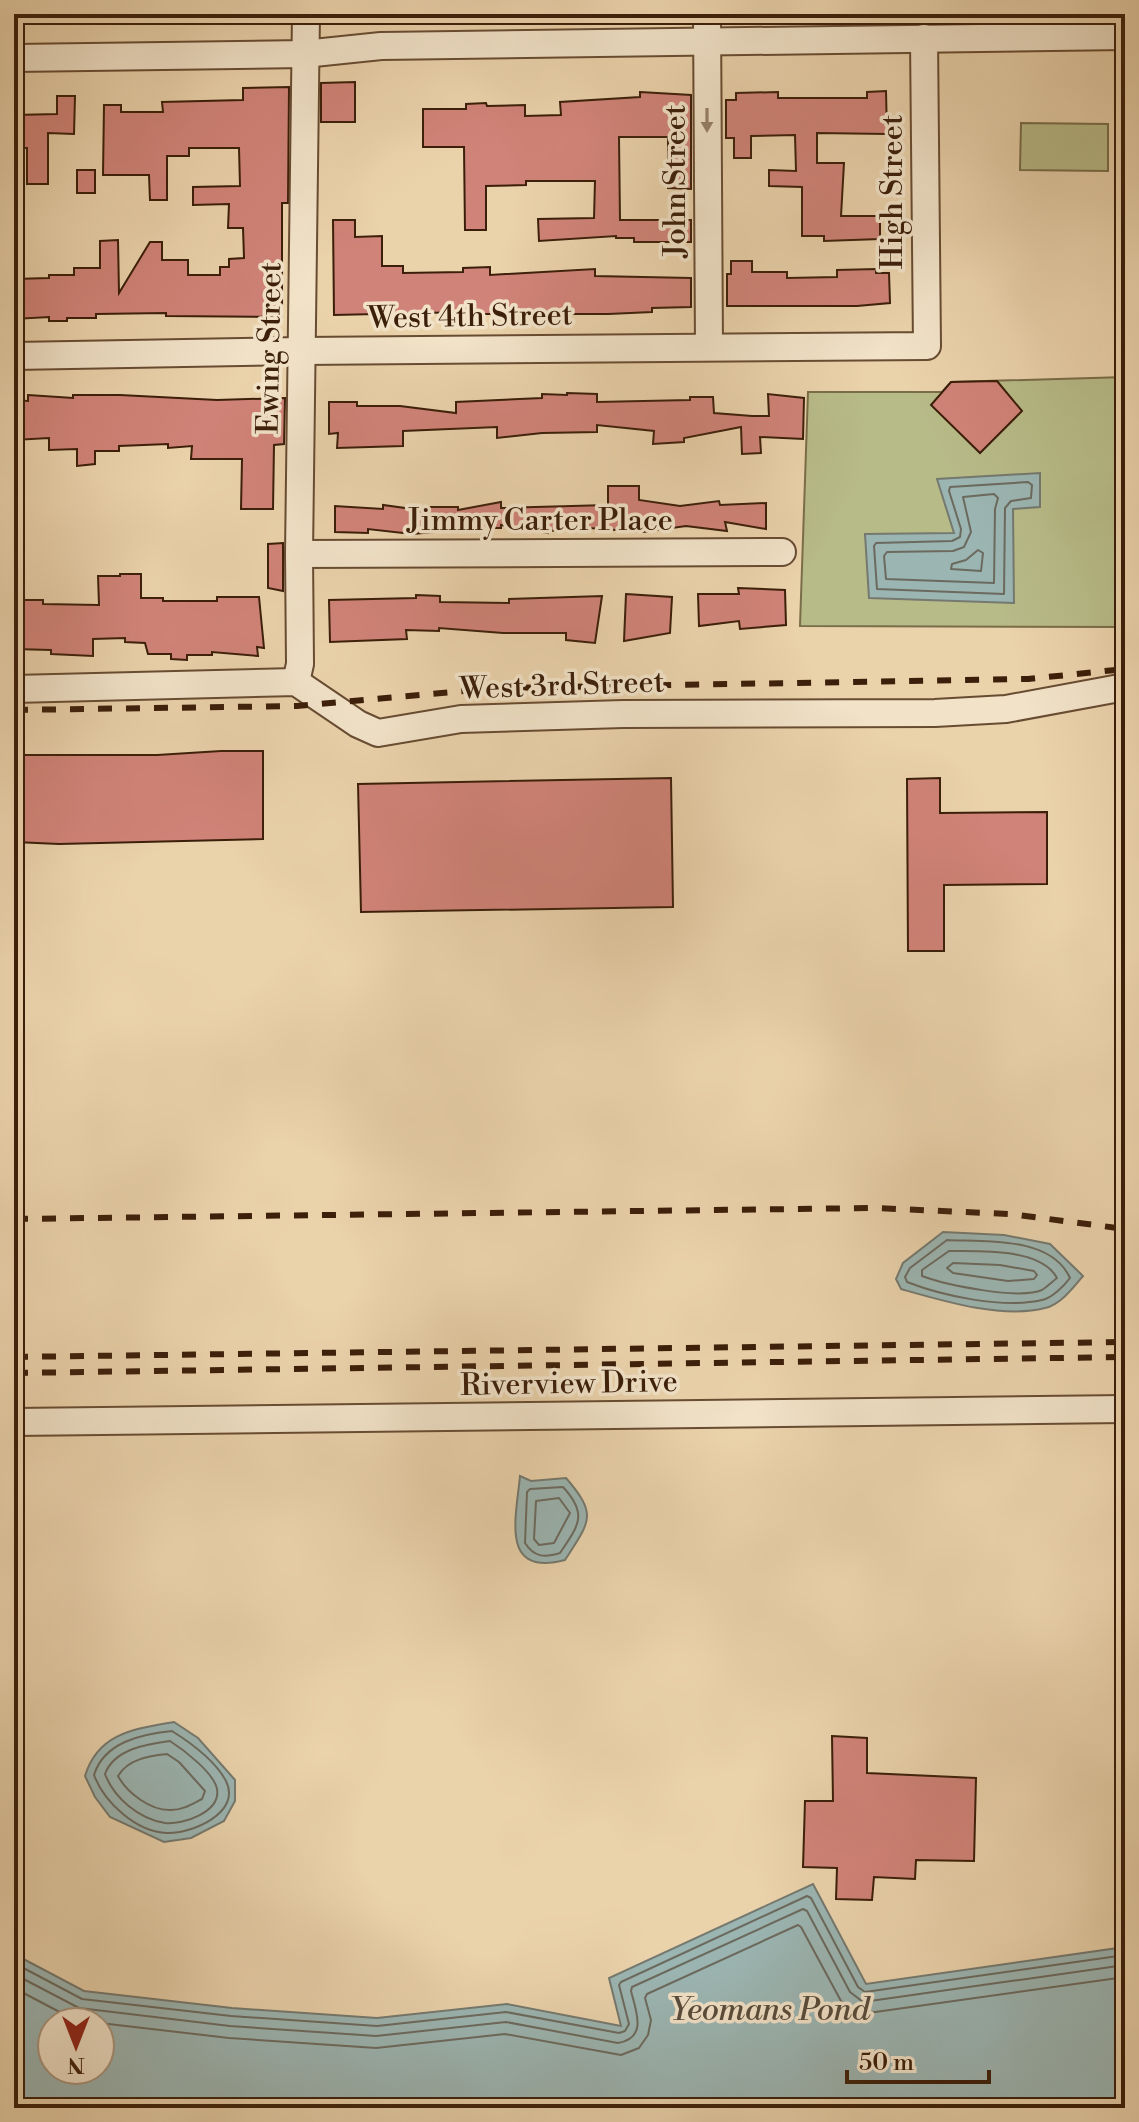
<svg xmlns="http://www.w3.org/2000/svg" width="1139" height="2122" font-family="'Libre Bodoni',serif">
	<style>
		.green { fill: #b7bb88; stroke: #7a6d49; stroke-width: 2 }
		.water { fill: #9bb5b2; stroke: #75796f; stroke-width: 2; fill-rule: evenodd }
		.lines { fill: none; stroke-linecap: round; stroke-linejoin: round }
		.shore { stroke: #6c6a5e; stroke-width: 2 }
		.building { fill: #d08378; stroke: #3c1f0a; stroke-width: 2 }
		.minor-casing { stroke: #684c32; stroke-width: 30 }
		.minor { stroke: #f1e2c8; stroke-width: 26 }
		.rail { stroke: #3c1f0a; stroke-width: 6; stroke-dasharray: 14 14; stroke-linecap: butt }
		.oneway { fill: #968069 }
		.labels { text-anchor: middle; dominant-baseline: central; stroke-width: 7; stroke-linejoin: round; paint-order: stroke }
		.street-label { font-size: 30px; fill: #3c1f0a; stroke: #f1e2c8 }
		.water-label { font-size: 32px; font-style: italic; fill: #584c3c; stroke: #f1e2c8 }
	</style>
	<rect width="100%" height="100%" fill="#ead2ab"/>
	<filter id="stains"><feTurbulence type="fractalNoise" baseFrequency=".0025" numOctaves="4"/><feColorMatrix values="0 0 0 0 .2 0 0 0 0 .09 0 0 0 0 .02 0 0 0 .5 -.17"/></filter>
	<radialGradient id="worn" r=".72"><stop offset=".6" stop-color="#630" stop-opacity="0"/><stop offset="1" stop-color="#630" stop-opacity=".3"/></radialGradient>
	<g class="green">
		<path d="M1021 123 1108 124V171L1020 170Z"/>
		<path d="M1125 377V627L800 626 808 392H942L951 382Z"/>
	</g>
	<g class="water">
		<path d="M1040 473V507L1013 509 1014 603 869 598 865 534 954 533 937 479Z"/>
		<path d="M943 1232 1004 1235 1050 1244 1083 1276C1074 1287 1060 1305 1045 1308 1002 1319 943 1301 901 1289L896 1279 903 1263Z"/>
		<path d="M520 1476 531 1481 566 1478C598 1515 590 1521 565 1560 500 1577 516 1518 520 1476Z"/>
		<path d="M174 1722 198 1738 235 1780V1801L224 1821 191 1838 164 1842 110 1817 95 1797 85 1776C98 1733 134 1729 174 1722Z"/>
		<path d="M813 1884 866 1984 1125 1947V2108H14V1954L84 1991 232 2008 377 2018 507 2004 621 2026 609 1978ZM100 2022V2070H52V2022Z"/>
	</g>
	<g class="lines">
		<g class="shore">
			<path d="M1028 482 1032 485 1031 498 1011 501 1005 508 1004 594 877 589 874 546 876 543 952 541 960 537 961 529 949 491 950 487Z"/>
			<path d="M994 494 998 498 995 509 994 583 886 579 884 556 887 552 953 551 964 547 971 532 963 497Z"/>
			<path d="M978 550 983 553 981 571 951 569 952 564 966 560Z"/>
			<path d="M947 1240C986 1242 1051 1236 1070 1278 1064 1286 1052 1298 1042 1300 1003 1309 943 1296 907 1282L905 1277 910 1268Z"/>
			<path d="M949 1251C980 1251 1041 1248 1057 1278 1053 1281 1047 1287 1042 1290 1019 1300 946 1285 922 1276V1270Z"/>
			<path d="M953 1263 1000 1265 1034 1271 1037 1275 1034 1279 1008 1281 953 1273 947 1268Z"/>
			<path d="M563 1487C588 1514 579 1525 560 1553 544 1558 534 1557 525 1543L527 1492 530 1489Z"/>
			<path d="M559 1498 570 1513 554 1543 539 1545 534 1539 536 1501Z"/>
			<path d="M172 1731C191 1743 215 1760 226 1781 242 1813 191 1834 167 1833 136 1832 104 1802 94 1775 104 1742 142 1734 172 1731Z"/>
			<path d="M170 1741C184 1750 214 1773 217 1789 221 1812 183 1825 165 1823 139 1819 114 1798 105 1774 114 1749 147 1744 170 1741Z"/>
			<path d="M167 1754 179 1762 205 1791 202 1799C192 1804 183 1810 171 1810 151 1811 127 1793 118 1776 128 1759 149 1756 167 1754Z"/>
			<path d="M14 1963 82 1999 231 2016 377 2026 506 2012 619 2033 625 2031 629 2024 619 1985 621 1982 807 1896 811 1898 858 1987 865 1992 1125 1955"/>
			<path d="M14 1974 79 2008 230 2026 376 2036 506 2022 618 2043C648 2038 636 2011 631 1991L632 1987 803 1909 807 1911 850 1992 863 2002 1125 1965"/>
			<path d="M14 1988 71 2018 92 2022"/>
			<path d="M100 2023 229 2038 376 2048 505 2034 621 2055 639 2048 648 2035 651 2020 645 1998 647 1994 798 1925 801 1927 841 2001 850 2009 861 2014 1125 1977"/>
		</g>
	</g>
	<g class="building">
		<path d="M355 82V122H321V83Z"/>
		<path d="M289 87 288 203H282V317L166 316V313L96 314V318H67V321H49V317L14 319V279L49 278V275H74V268H100V241L118 240 119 293 150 242H162V260H188V275H220V267H229V259L244 258 243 228H228L229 204 193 205V187L240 186 239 148H189V156H167V200H150L149 175H103L104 105H121V112H163L162 102 243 100V88Z"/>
		<path d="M886 91 887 134 817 133V163H844L841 216H880V239L824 241V236H802V187L769 186V170L796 171 795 135 751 136V158H734V138H726V100H736V93L778 92V98H867V92Z"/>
		<path d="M640 92 691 95V189L668 188V137H619L620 220H691V242H634V238H616V236L539 241 538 219 594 218 595 181H526V185L486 186V230H465L464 147H423V109H466V104L486 103 487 106 525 105V116L561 115 560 102 640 97Z"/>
		<path d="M57 96H75L74 134 48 133V184H27V148H14V115L57 114Z"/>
		<rect x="77" y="170" width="18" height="23"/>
		<path d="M333 220H355V237L382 236V266H403V273L463 272V268L490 267V275L595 269V276L691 278V307L652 308V312L608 314H465V312L334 315Z"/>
		<path d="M731 261H752V272H787V278L837 277V270L876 269V273H889L890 303 857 306H727V274H731Z"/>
		<path d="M997 381 1022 411 980 453 931 405 951 382Z"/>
		<path d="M567 393 597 394V402L690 400V397H713L714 413 752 416H769L768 394 804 398 803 439 760 437 761 453 742 454 741 427 684 438V442L653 444 654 431 597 425V432L542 433 497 438V427L403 431V446L337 448 338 433 329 434V402H357V406H400L456 413V402L542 398V394L567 395Z"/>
		<path d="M28 395 73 398V395H120L217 400 285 398 284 444 274 445 273 509H241L242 459H191L192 446 168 448V444L119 446V451H95V464L77 466V449L49 450V438L14 440V400L28 401Z"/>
		<path d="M608 486H639V500L680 506 719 501 720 505 766 503V529L725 522 727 531 686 526 643 532 589 528 548 531V533L501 525V528H458V530L412 534 368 529V533L335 532V506L383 509V505L427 511 428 507H458V510L501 502V508L608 505Z"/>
		<path d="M283 543V591L268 588V544Z"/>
		<path d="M120 574H141V598H163V601H217V597H259L264 648 257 647 258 656 212 652V655H187V660L171 659V654H148L145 643 125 642V638L93 639V656L51 654V650L14 649V600H43V604L99 605 98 576H120Z"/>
		<path d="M738 588 785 590 786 625 740 629 739 621 699 626 698 594H739Z"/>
		<path d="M626 594 672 597 670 633 624 641Z"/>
		<path d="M416 595 440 596V602L509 603V599L602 596 595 643 566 640V633H503L439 628V631L406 630 407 639 330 642 329 600 416 598Z"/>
		<path d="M221 751H263V839L59 844 15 842 14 755H157Z"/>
		<path d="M671 778 673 907 361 912 358 784Z"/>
		<path d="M940 778V813L1047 812V884L944 885V951H908L907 779Z"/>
		<path d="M832 1736 867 1738V1773L976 1778 974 1861 916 1860 915 1879 874 1877 872 1900 836 1899 837 1868 803 1867 805 1801H833Z"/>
	</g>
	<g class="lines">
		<defs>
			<g id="minor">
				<path d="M707 14 709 347"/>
				<path d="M14 58 304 54 381 46 1125 36"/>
				<path d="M14 356 302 351 927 346 924 38"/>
				<path d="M299 554 782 552"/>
				<path d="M296 682 300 664 299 554 306 14"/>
				<path d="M14 689 296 682 358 724 378 733 461 719 623 714 935 713 1006 709 1125 687"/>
				<path d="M14 1422 1125 1409"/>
			</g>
		</defs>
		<use href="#minor" class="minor-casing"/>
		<use href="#minor" class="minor"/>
		<g class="rail">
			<path d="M14 710 297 706 496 688 1028 679 1125 669"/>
			<path d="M14 1219 874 1208 1010 1214 1125 1229"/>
			<path d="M14 1357 1125 1342"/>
			<path d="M14 1373 1125 1357"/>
		</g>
	</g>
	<defs><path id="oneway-solid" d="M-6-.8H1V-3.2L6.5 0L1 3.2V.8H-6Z" transform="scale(2)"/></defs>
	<use class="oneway" href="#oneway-solid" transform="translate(707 120) rotate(90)"/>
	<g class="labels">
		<g class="street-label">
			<text transform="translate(676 181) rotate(-90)">John Street</text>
			<text transform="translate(893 192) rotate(-90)">High Street</text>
			<text transform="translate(470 317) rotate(-1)">West 4th Street</text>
			<text transform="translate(270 348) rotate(-89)">Ewing Street</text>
			<text x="540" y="521">Jimmy Carter Place</text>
			<text transform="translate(562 686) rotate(-2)">West 3rd Street</text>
			<text transform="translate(569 1384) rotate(-1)">Riverview Drive</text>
		</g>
		<g class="water-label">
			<text x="770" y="2010">Yeomans Pond</text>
		</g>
	</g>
	<rect width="1139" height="2122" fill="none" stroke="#ead2ab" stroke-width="48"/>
	<rect x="16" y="16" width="1107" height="2090" fill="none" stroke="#3c1f0a" stroke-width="4"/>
	<rect x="24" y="24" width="1091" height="2074" fill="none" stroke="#3c1f0a" stroke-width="2"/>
	<g transform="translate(76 2046) rotate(180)"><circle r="38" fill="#f1e2c8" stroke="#a9947c" stroke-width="2"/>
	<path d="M0-6L14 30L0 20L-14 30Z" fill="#8f2418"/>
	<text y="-12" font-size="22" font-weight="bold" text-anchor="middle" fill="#3c1f0a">N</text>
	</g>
	<path d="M847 2070v12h142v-12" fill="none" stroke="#3c1f0a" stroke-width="4"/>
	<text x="859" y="2070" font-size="24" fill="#3c1f0a" stroke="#f1e2c8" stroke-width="6" paint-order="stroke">50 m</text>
	<rect width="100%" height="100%" filter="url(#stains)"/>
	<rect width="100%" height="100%" fill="url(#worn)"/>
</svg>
